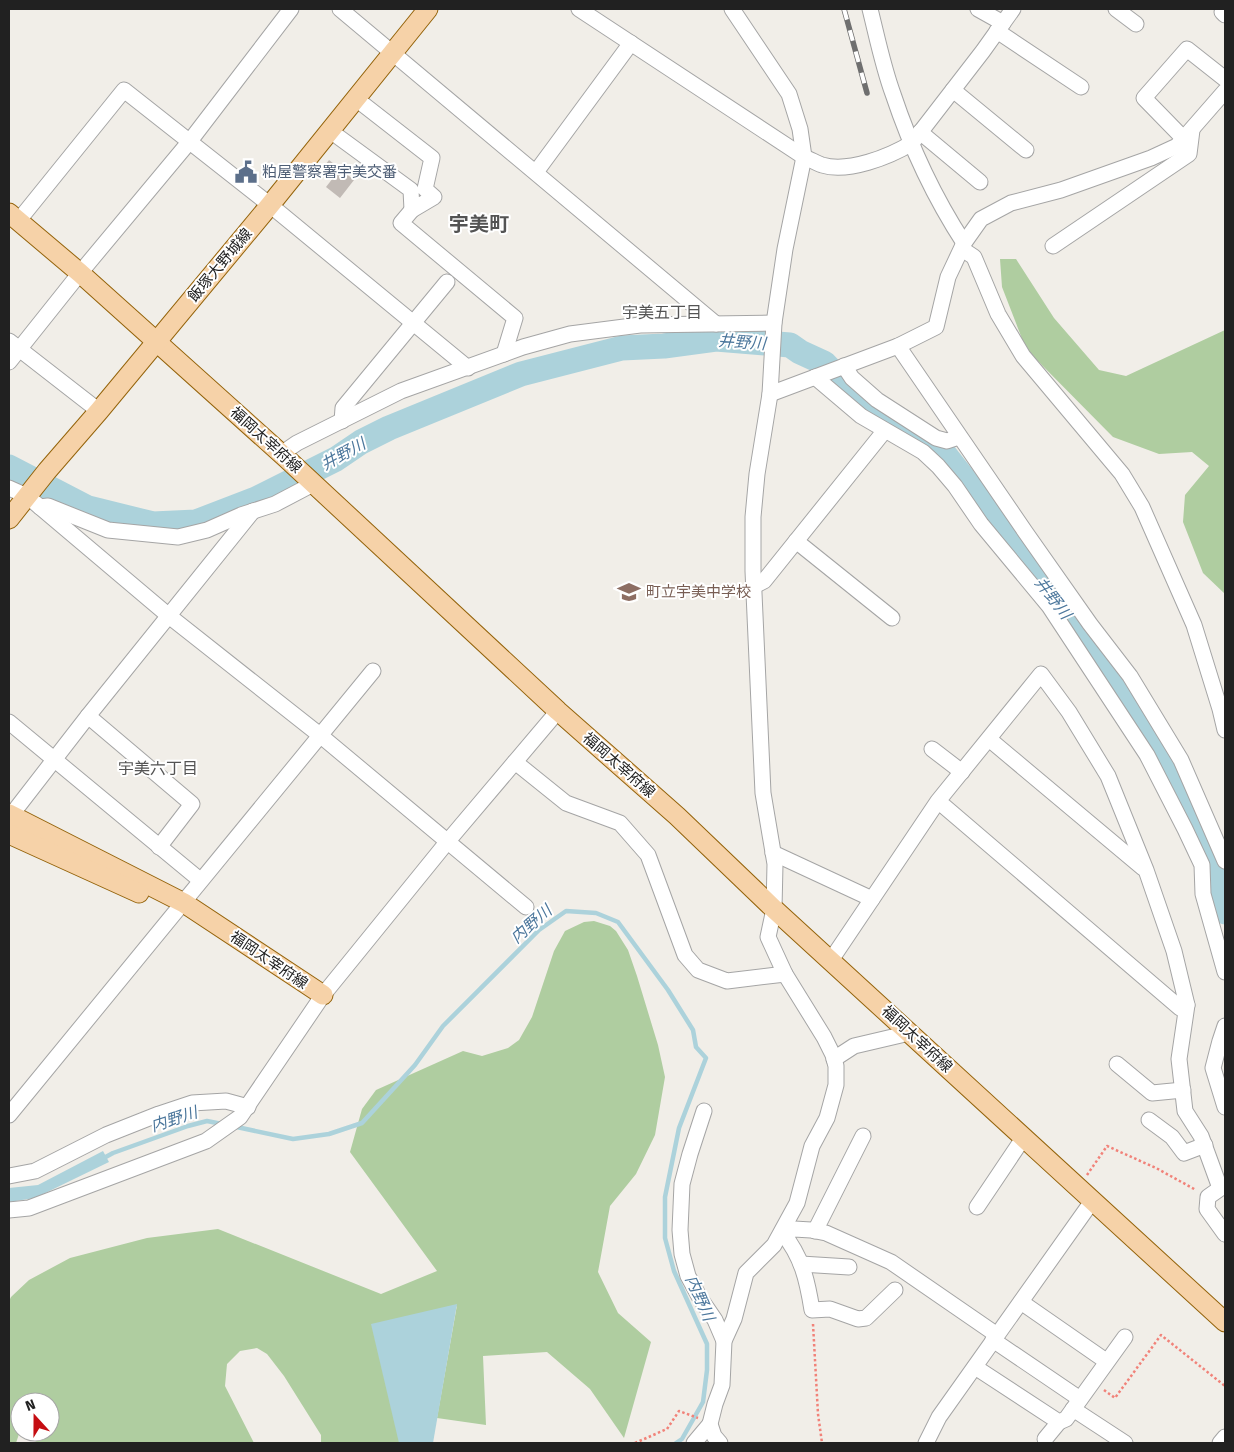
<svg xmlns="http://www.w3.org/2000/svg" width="1234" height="1452" font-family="'Fira Sans','Noto Sans JP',sans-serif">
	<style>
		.forest { fill: #afcda0; fill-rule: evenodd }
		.water { fill: #acd2db }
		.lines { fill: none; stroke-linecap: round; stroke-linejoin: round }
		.stream { stroke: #acd2db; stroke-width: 4.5 }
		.river { stroke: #acd2db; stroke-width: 25 }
		.building { fill: #c1bab5 }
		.minor-casing { stroke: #a5a5a5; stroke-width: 17 }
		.major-casing { stroke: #94630a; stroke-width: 21 }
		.path { stroke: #f18279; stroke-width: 2.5; stroke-dasharray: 2.5 2.5; stroke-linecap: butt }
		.minor { stroke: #fff; stroke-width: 15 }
		.major { stroke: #f6d2a8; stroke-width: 19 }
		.rail-casing { stroke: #6f6f6f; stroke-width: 5.5 }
		.rail { stroke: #fff; stroke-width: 4; stroke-dasharray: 11; stroke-linecap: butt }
		.labels { text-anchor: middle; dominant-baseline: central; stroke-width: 4; stroke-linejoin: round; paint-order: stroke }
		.service-label { font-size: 15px; fill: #4e5e75; stroke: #fff; text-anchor: start }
		.street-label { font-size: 15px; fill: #212121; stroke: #fff }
		.education-label { font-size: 15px; fill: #785e54; stroke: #fff; text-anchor: start }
		.neighbourhood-label { font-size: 16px; fill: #545454; stroke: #fff }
		.water-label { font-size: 16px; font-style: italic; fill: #4c779c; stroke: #fff }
		.district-label { font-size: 20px; font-weight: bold; fill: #545454; stroke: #fff }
	</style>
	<rect width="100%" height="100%" fill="#f1eee8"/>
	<g class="forest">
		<path d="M1000 259H1016L1054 318 1099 370 1126 376 1225 330V594L1203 573 1183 522 1185 495 1209 466 1192 452 1159 454 1113 437 1026 349 1002 287Z"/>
		<path d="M594 921 610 926 616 931 628 950 637 976 658 1045 665 1077 655 1135 636 1174 610 1206 598 1272 618 1313 651 1342 624 1438 590 1389 547 1352 483 1356 486 1425 437 1418 457 1305 399 1443H321V1435L284 1376 267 1354 257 1348 240 1351 227 1364 225 1386 254 1443H39L19 1434 16 1443H9V1301L11 1297 29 1280 70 1258 147 1238 218 1229 381 1294 437 1271 350 1152 362 1109 376 1090 463 1051 482 1056 508 1048 519 1040 532 1017 554 951 565 931 584 922ZM20 1402H50V1432H20Z"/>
	</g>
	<g class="water">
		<path d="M103 1151 109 1162 35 1198 9 1202V1188L38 1185Z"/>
		<path d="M457 1304 433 1443H399L371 1324Z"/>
	</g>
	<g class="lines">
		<g class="stream">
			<path d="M232 1126 293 1139 329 1134 362 1123 415 1065 443 1026 539 930 566 911 596 913 618 922 668 990 693 1030 696 1047 706 1058 679 1128 665 1197V1238L674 1271 707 1344V1370L703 1402 682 1439 676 1443"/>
			<path d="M102 1159 113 1153 188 1126 207 1121 222 1124"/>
		</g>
		<path class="river" d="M9 467 88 508 153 524 196 522 256 499 336 459 361 442 389 428 521 374 622 348 664 346 716 339 790 345 800 352 824 363 847 387 889 420 942 451 983 503 1039 581 1060 604 1167 759 1211 860 1225 912"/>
	</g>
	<path class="building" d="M329 160 354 180 340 198 326 187 333 178 322 169Z"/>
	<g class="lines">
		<defs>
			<g id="minor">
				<path d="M340 9 716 324"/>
				<path d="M579 9 804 157C810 159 816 163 822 165 848 173 889 157 912 143L983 51 1013 9"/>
				<path d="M870 9C877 37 883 67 893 94 910 145 934 197 964 243"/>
				<path d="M978 9 1003 23"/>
				<path d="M1116 9 1136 24"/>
				<path d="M1222 12 1225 15"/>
				<path d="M997 31 1081 87"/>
				<path d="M953 90 1026 150"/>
				<path d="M329 130 411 190 412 210 434 197 425 189 432 158 355 98"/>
				<path d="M920 132 980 182"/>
				<path d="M1184 139 1144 98 1187 49 1225 79"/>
				<path d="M536 172 631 43"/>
				<path d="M412 210 401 223 515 318 504 354"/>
				<path d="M19 220 124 90 270 205 468 368"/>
				<path d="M1053 246 1189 154 1192 130"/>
				<path d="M962 249 974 257 998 314 1023 356 1122 474 1142 507 1194 625 1220 709 1225 730"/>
				<path d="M9 341 99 411"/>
				<path d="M898 346 1026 533 1090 624 1130 676 1181 760 1225 861"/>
				<path d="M9 362 80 273 190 141 291 9"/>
				<path d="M844 366 852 378 877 400 936 438 947 441 959 437"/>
				<path d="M815 377 861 416 923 452 938 466 955 486 981 524 1049 606 1147 755 1185 829 1202 865 1203 894 1225 972"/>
				<path d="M770 394 898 346 936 327 948 277 964 243 981 219 1011 203 1061 190 1151 158 1177 146 1225 91"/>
				<path d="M342 421 343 408 447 282"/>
				<path d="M281 454 297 443 401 391 523 347 570 334 640 325 774 323"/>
				<path d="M9 488 27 496 169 616 321 736 526 907"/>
				<path d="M40 507 48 506 108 530 178 537 207 530 241 515 275 504 313 484"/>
				<path d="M796 541 892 618"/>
				<path d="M754 586 764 581 882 434"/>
				<path d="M88 716 192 804 159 847"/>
				<path d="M9 722 200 880"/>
				<path d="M989 739 1143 868"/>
				<path d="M932 749 962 772"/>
				<path d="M515 762 566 803 620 823 648 855 685 955 698 970 727 981 785 974"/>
				<path d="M9 818 88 716 253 511"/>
				<path d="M773 853 872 899"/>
				<path d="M831 960 938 801 1041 674 1069 712 1108 776 1146 870 1174 951 1187 1005 1180 1008 938 801"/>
				<path d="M1187 1005 1179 1059 1185 1111 1201 1136 1220 1188"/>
				<path d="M1225 1026 1220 1041 1213 1068 1225 1107"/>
				<path d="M834 1059 854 1046 901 1035 906 1030"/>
				<path d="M1117 1064 1152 1093 1183 1090"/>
				<path d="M704 1111 690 1154 682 1184 680 1230 682 1254 688 1276 700 1298 715 1320 724 1341"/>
				<path d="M9 1115 373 671"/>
				<path d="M1149 1120 1172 1137 1184 1153 1205 1145"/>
				<path d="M9 1176 35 1171 106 1135 159 1114 192 1103 226 1101 248 1107"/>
				<path d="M1225 1185 1208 1197 1207 1209 1225 1234"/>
				<path d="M977 1207 1024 1137"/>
				<path d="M9 1210 29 1208 206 1141 240 1117 323 995 448 841 558 711"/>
				<path d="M815 1231 863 1136"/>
				<path d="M801 1264 849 1267"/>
				<path d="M895 1290 866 1318 858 1319 830 1309 812 1310C807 1279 802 1257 782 1232L794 1229 811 1230 826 1233 891 1262 997 1335"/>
				<path d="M1021 1302 1106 1361"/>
				<path d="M993 1340 1080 1399"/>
				<path d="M975 1367 1059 1422 1066 1419 1125 1337"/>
				<path d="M1073 1409 1125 1443"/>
				<path d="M1045 1439 1059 1422"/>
				<path d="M694 1443 710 1424"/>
				<path d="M720 1443 714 1436 710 1424 715 1404 722 1385 724 1341 734 1319 746 1273 774 1245 797 1203 812 1146 827 1118 836 1085V1066L833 1055 824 1037 785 974 768 937 774 909 775 864 763 793 753 571V517L757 474 770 394 774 323 785 249 804 157 800 129 789 94 732 9"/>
				<path d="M926 1443 939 1417 1093 1200"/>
				<path d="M1220 1443 1225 1437"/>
			</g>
			<g id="major">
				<path d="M9 213 80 273 286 458 558 711 677 816 774 909 1225 1322"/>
				<path d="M9 519 47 471 99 411 270 205 428 9"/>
				<path d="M9 814 184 903 323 995"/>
				<path d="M9 834 139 893"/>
			</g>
		</defs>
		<use href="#minor" class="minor-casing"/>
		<use href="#major" class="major-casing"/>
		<g class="path">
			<path d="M1087 1175 1107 1146 1156 1168 1196 1190"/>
			<path d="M813 1324 818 1414 822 1443"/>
			<path d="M1104 1390 1115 1398 1161 1335 1225 1386"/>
			<path d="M635 1443 667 1429 679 1411 698 1418"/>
		</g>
		<use href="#minor" class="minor"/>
		<use href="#major" class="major"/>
		<defs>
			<path id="rail" d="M844 9 867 93"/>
		</defs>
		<use href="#rail" class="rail-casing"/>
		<use href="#rail" class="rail"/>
	</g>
	<defs>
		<symbol id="civic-bare" viewBox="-9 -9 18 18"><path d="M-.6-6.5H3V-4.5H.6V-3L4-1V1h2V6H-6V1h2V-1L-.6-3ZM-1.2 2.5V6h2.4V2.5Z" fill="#5c6f8a" stroke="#fff" stroke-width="2.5" paint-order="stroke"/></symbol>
		<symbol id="school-bare" viewBox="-9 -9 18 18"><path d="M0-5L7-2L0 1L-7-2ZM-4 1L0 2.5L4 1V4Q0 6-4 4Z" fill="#8d6e63" stroke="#fff" stroke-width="2.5" paint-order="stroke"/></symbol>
	</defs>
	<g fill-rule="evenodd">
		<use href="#civic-bare" x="230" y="156" width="32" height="32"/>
		<use href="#school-bare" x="613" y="576" width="32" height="32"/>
	</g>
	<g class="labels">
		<g class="service-label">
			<text x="262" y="172">粕屋警察署宇美交番</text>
		</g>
		<g class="street-label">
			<text transform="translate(220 265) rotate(-50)">飯塚大野城線</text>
			<text transform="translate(266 440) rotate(42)">福岡太宰府線</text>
			<text transform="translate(619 765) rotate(41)">福岡太宰府線</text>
			<text transform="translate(269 960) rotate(34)">福岡太宰府線</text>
			<text transform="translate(917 1039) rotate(43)">福岡太宰府線</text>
		</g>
		<g class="education-label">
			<text x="646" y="592">町立宇美中学校</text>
		</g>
		<g class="neighbourhood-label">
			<text x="662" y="312">宇美五丁目</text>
			<text x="158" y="768">宇美六丁目</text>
		</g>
		<g class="water-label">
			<text transform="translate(742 342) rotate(4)">井野川</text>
			<text transform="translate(343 454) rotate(-29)">井野川</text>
			<text transform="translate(1053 598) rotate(52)">井野川</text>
			<text transform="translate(531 924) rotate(-41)">内野川</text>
			<text transform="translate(174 1119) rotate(-18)">内野川</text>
			<text transform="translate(700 1298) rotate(66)">内野川</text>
		</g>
		<g class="district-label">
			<text x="479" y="224">宇美町</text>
		</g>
	</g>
	<rect width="1234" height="1452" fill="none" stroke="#212121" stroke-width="20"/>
	<g transform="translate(35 1417) rotate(339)"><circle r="24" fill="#ffffff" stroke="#a6a6a6"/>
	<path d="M0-4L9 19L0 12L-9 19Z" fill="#c50d12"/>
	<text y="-8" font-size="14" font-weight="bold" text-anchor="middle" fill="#212121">N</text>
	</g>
</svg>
